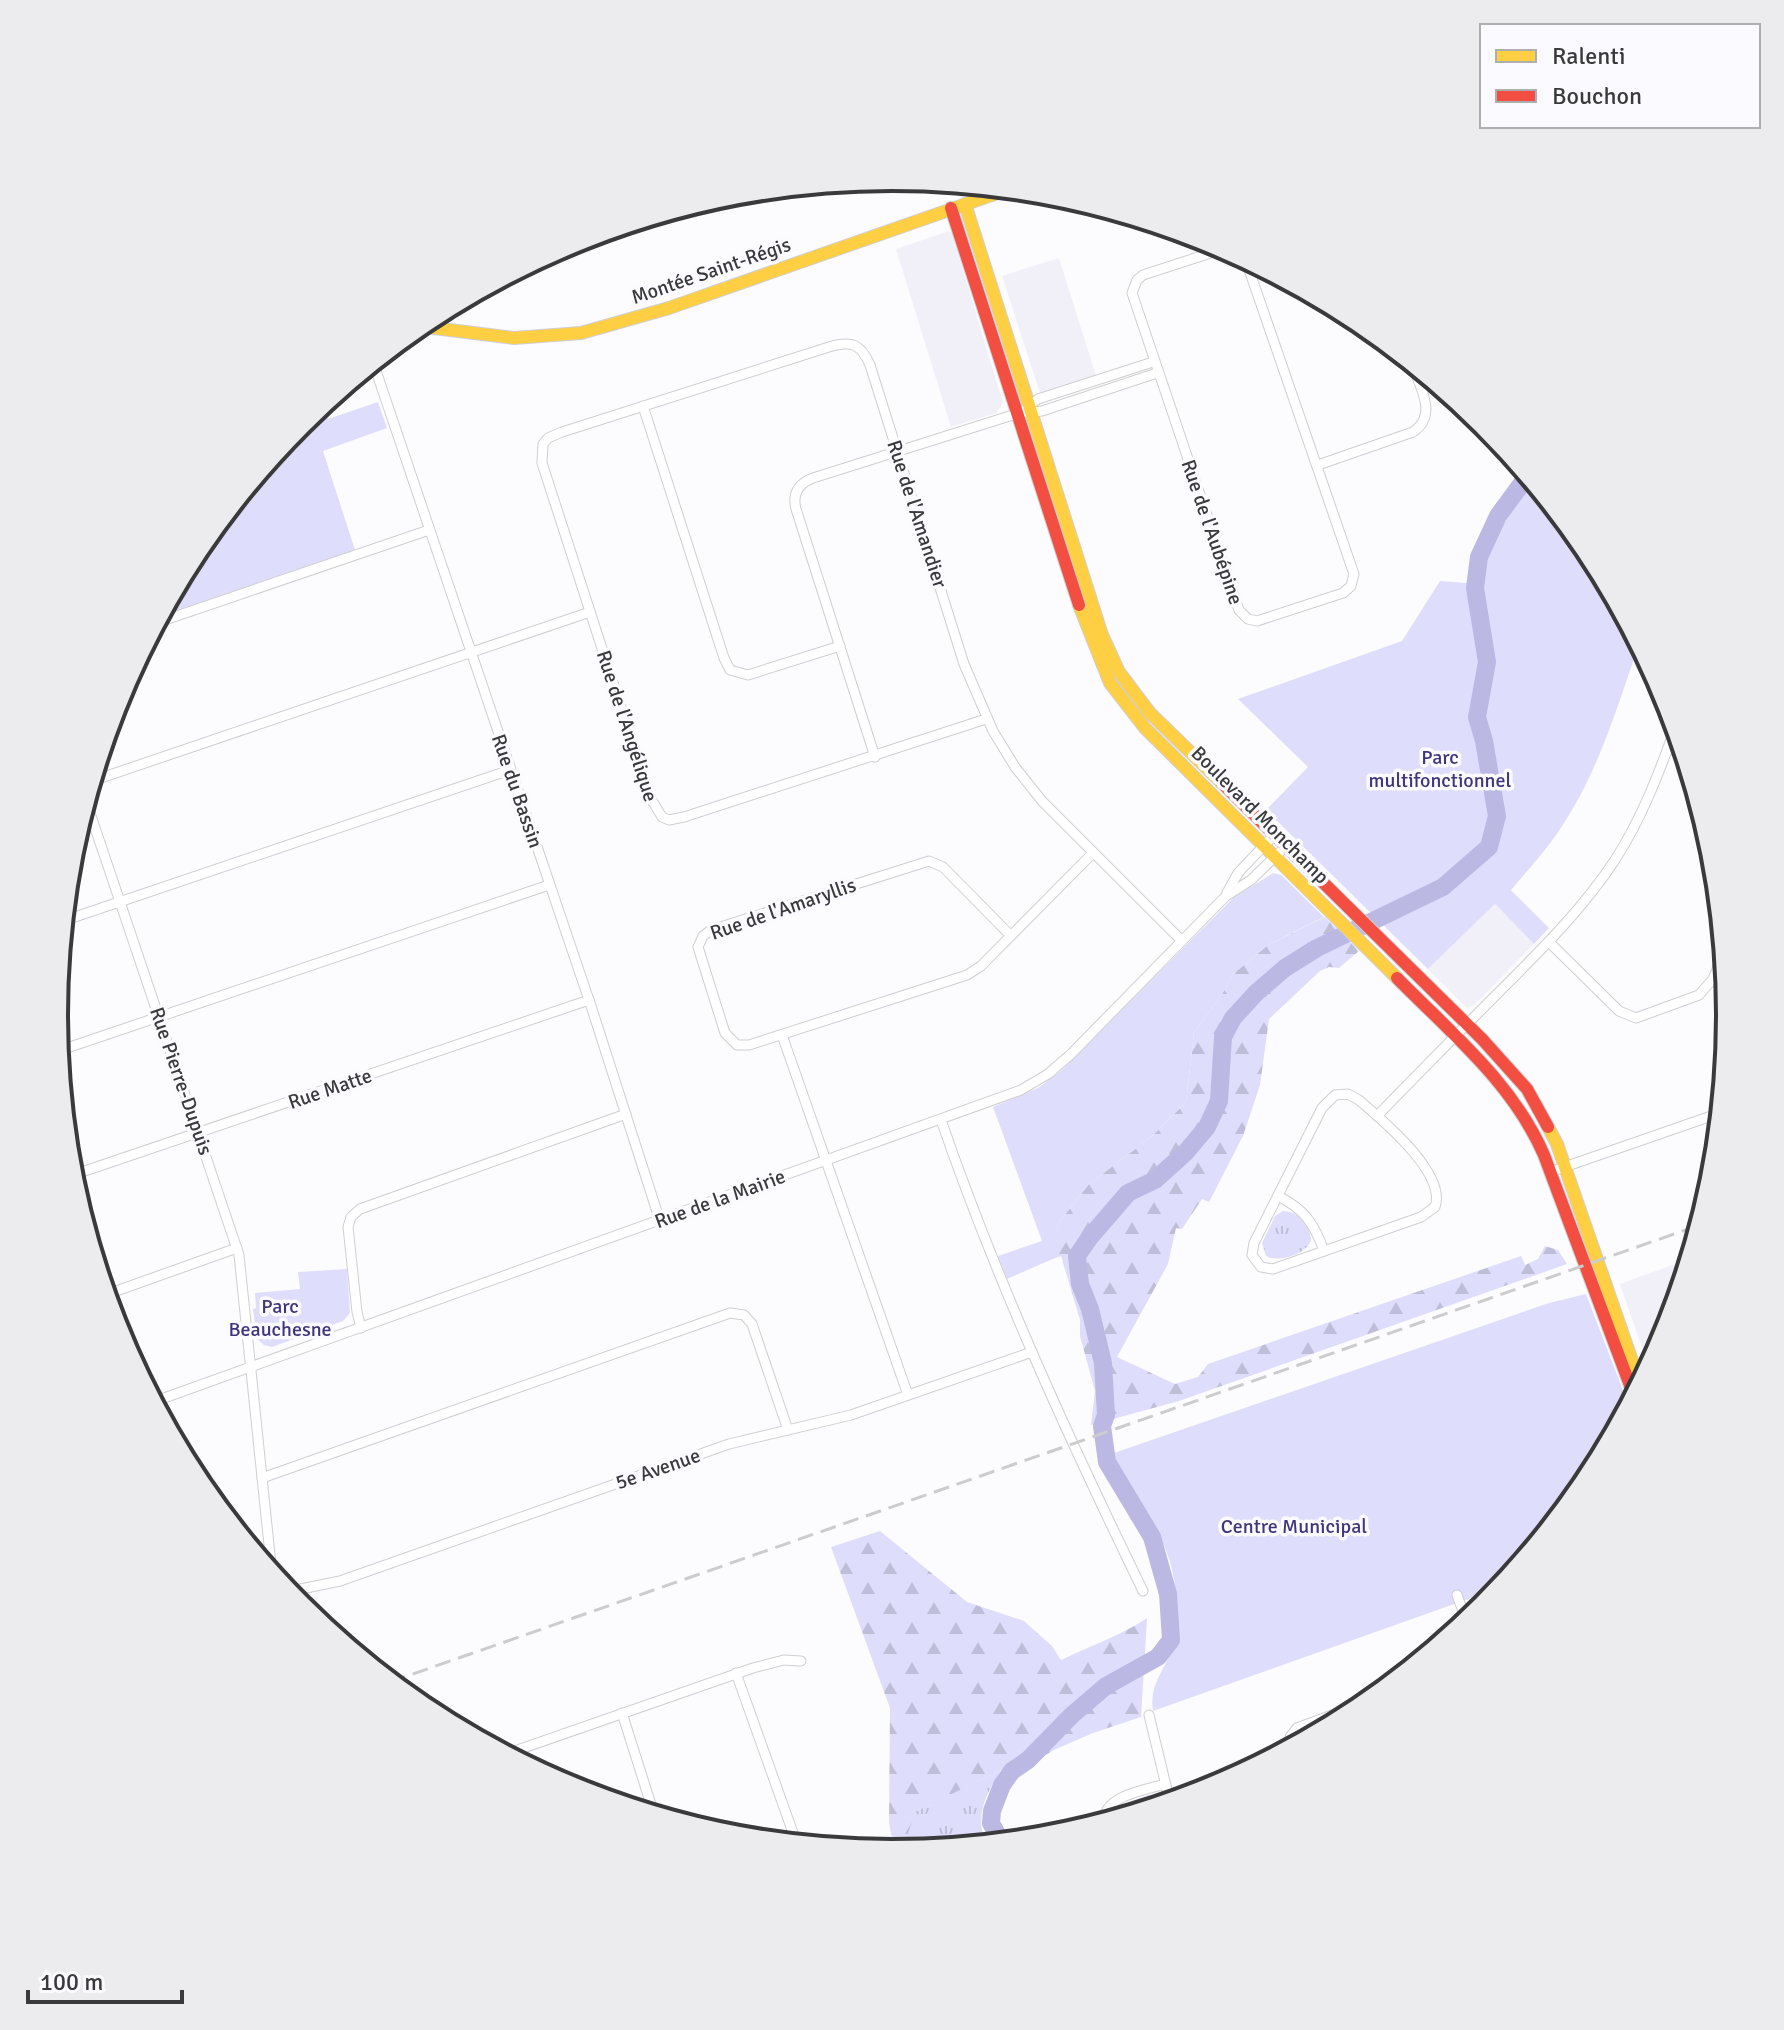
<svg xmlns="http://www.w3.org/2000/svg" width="1784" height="2030" font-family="Signika,sans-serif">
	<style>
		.built { fill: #f1f0f9 }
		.grass { fill: url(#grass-tufts) }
		.forest { fill: url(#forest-firs) }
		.park { fill: #deddfb }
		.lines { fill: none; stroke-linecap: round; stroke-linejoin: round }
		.river { stroke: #bbb9e3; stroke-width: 18 }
		.street-casing { stroke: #cfcfd1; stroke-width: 11 }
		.slow-casing { stroke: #cfcfd1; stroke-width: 14 }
		.jam-casing { stroke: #cfcfd1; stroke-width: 14 }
		.street { stroke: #fff; stroke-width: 9 }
		.slow { stroke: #ffcf43; stroke-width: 12 }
		.jam { stroke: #f24e42; stroke-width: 12 }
		.rail { stroke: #cccccd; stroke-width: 3; stroke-dasharray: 16 8; stroke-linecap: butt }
		.labels { text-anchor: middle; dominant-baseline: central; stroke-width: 7; stroke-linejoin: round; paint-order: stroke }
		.street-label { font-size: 20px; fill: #3a3a3c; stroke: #fbfbff }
		.park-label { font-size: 20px; fill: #40357b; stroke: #fbfbff }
		.rim { fill: none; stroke: #3a3a3c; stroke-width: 4 }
	</style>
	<defs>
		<pattern id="grass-tufts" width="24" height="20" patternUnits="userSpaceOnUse" patternTransform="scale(2)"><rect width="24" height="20" fill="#deddfb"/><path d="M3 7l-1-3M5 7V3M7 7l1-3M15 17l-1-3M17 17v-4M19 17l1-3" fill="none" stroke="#bfbed8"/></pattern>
		<pattern id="forest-firs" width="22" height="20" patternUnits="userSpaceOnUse" patternTransform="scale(2)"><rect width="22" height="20" fill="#deddfb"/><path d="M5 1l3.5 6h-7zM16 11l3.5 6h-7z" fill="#bfbed8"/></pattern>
	</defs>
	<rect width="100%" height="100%" fill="#fcfcfe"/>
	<g class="built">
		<path d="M949 231 952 234 1003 403 996 413 951 427 896 249Z"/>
		<path d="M1059 258 1096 376 1040 393 1002 276Z"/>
		<path d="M1495 904 1534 944 1474 1005 1467 1008 1428 969Z"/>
		<path d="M1689 1259 1666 1336 1649 1368 1620 1284Z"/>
	</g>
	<g class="grass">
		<path d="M1283 1211C1299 1211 1311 1226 1311 1241 1304 1255 1279 1263 1266 1256L1262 1243 1275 1216Z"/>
		<path d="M1001 1770C986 1794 974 1816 986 1844L896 1853 894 1848 906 1840 914 1812Z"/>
		<path d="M1149 1795 1157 1798 1160 1805 1111 1820 1113 1808Z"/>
	</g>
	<g class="forest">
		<path d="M1325 917 1359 951 1339 968 1329 967 1320 971 1269 1019 1260 1085 1243 1136 1209 1202 1202 1199 1182 1229 1176 1228 1168 1264 1117 1357 1175 1384 1198 1377 1208 1364 1521 1256 1525 1265 1538 1259 1545 1246 1558 1250 1567 1264 1179 1401 1091 1425 1095 1391 1080 1336V1320L1061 1256 1048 1261 1043 1249 1059 1222 1089 1184 1151 1137 1186 1102 1194 1033 1224 991 1233 974 1268 945Z"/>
		<path d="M880 1531 967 1602 1024 1621 1052 1646 1061 1660C1090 1646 1120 1636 1147 1618L1141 1717 1093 1733 1054 1750 1036 1761 1001 1770 915 1812 906 1840 894 1848 889 1823 890 1708 831 1547Z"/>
	</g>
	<g class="park">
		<path d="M378 402 387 428 323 451 355 550 159 616 195 549 300 422 322 404 328 419Z"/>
		<path d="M1532 481 1589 550 1639 644C1617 708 1597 776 1558 832 1544 853 1527 871 1511 890L1549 928 1534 944 1495 904 1428 969 1266 810 1308 767 1238 699 1402 641 1440 581 1480 584 1488 548Z"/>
		<path d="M1273 873 1281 875 1324 917 1268 945 1233 974 1224 991 1194 1033 1186 1102 1151 1137 1089 1184 1059 1222 1044 1249 1048 1261 1007 1279 998 1256 1042 1241 993 1107 1038 1088 1062 1070 1233 898Z"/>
		<path d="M347 1269 350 1313 343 1321 272 1347 264 1345 257 1339 253 1309 256 1308 255 1293 300 1289 298 1272Z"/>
		<path d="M1586 1294 1629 1406 1589 1481 1502 1587 1153 1711C1148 1679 1172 1665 1175 1636 1179 1601 1176 1565 1158 1534 1143 1507 1123 1484 1111 1454L1549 1303Z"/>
	</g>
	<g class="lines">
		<path class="river" d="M1001 1842 991 1823 992 1811 1002 1785 1012 1771 1028 1760 1072 1715 1106 1686 1158 1657 1171 1640 1168 1594 1152 1537 1107 1462 1102 1426 1106 1415 1103 1363 1090 1309 1080 1284 1077 1256 1090 1237 1128 1193 1155 1180 1186 1152 1207 1127 1219 1101 1223 1037 1233 1018 1256 993 1285 968 1317 948 1443 887 1489 847 1497 816 1484 741 1477 717 1487 662 1475 588 1479 557 1498 516 1528 475"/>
		<defs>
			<g id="street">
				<path d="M1226 248 1143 275 1137 280 1132 293 1239 610 1248 619 1257 621 1343 593 1351 586 1354 574 1245 258"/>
				<path d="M373 362 592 1009 660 1221"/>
				<path d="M643 406 724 658 730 670 748 675 840 646"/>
				<path d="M1026 408 1038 399 1153 362"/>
				<path d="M1318 465 1413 432C1439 415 1419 385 1411 362"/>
				<path d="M156 623 429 530"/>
				<path d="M986 719 684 817 669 820 662 817 650 797 542 463 543 444 548 438 562 432 829 347C851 340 861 344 870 365L964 664 993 731 1015 767 1042 801 1182 941"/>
				<path d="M1668 748 1684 754"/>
				<path d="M875 757 796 509C792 493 799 483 813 478L1016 414 1042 411 1157 373"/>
				<path d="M92 781 590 612"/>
				<path d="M86 801 239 1255 272 1574"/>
				<path d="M1227 893 1238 873 1274 835"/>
				<path d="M63 921 510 770"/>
				<path d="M1011 936 943 867 929 861 711 930 703 936 698 947 725 1033 737 1045H749L967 975 981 966 1093 853"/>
				<path d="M1549 942 1619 1011 1636 1018 1699 995 1713 979 1724 952"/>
				<path d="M782 1035 908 1395"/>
				<path d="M58 1051 549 885"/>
				<path d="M1348 1094 1359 1100C1382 1120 1447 1173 1435 1207L1421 1217 1273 1269 1261 1267 1252 1255 1254 1243 1322 1108 1335 1095Z"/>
				<path d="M1377 1116C1417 1075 1457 1034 1498 993 1540 951 1582 910 1615 860 1642 818 1659 773 1676 726"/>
				<path d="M941 1120C997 1282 1068 1437 1143 1591"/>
				<path d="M1550 1172 1720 1113"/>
				<path d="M70 1176 589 1000"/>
				<path d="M1278 1196C1304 1209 1314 1223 1324 1251"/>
				<path d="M105 1295 237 1248"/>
				<path d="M361 1328 357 1312 348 1227 351 1217 360 1209 626 1114"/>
				<path d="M153 1402 1021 1090 1048 1074 1070 1055 1226 896 1251 880 1286 846"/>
				<path d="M262 1478 730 1313 744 1315 752 1324 788 1430"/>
				<path d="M286 1592 340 1581 729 1444 851 1415 1032 1352"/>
				<path d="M1457 1595 1467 1622"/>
				<path d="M736 1673 797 1844"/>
				<path d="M622 1713 654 1814"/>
				<path d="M1149 1715 1170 1802"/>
				<path d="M1288 1749 1290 1737 1297 1728 1370 1701"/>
				<path d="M506 1754 753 1668 784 1660 801 1661"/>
				<path d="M1105 1822C1101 1796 1146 1790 1165 1784"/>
			</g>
			<g id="slow">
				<path d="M965 204 1102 635 1119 672 1150 713 1221 782"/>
				<path d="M418 326 514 338 581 333 669 308 1009 189"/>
				<path d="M1079 605 1110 683 1145 728 1397 978"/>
				<path d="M1548 1127 1557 1144 1640 1384"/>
			</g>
			<g id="jam">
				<path d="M951 208 1079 605"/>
				<path d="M1221 782 1482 1039 1527 1089 1548 1127"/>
				<path d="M1397 978C1451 1033 1513 1083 1544 1155L1634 1396"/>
			</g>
		</defs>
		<use href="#street" class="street-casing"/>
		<use href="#slow" class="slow-casing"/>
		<use href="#jam" class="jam-casing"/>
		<use href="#street" class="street"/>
		<use href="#slow" class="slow"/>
		<use href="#jam" class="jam"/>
		<path class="rail" d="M390 1682 1700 1225"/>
	</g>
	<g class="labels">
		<g class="street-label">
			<text transform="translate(711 271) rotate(-19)">Montée Saint-Régis</text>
			<text transform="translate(917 514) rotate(72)">Rue de l'Amandier</text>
			<text transform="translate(1212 532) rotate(71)">Rue de l'Aubépine</text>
			<text transform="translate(627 726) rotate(72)">Rue de l'Angélique</text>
			<text transform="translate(517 791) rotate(71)">Rue du Bassin</text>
			<text transform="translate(1260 815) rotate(45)">Boulevard Monchamp</text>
			<text transform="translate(783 909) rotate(-19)">Rue de l'Amaryllis</text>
			<text transform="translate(181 1081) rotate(71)">Rue Pierre-Dupuis</text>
			<text transform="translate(330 1089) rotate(-19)">Rue Matte</text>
			<text transform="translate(720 1199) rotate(-20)">Rue de la Mairie</text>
			<text transform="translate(658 1469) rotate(-19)">5e Avenue</text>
		</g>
		<g class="park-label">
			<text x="1440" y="757">Parc<tspan x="1440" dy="23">multifonctionnel</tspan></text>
			<text x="280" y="1306">Parc<tspan x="280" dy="23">Beauchesne</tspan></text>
			<text x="1294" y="1526">Centre Municipal</text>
		</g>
	</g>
	<path d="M0 0H1784V2030H0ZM68 1015a824 824 0 1 1 1648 0a824 824 0 1 1-1648 0Z" fill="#ececef" fill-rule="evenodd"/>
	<path class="rim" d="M68 1015a824 824 0 1 1 1648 0a824 824 0 1 1-1648 0Z"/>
	<rect x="1480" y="24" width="280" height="104" fill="#fbfbff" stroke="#aeaeb1" stroke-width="2"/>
	<rect x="1496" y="50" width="40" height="12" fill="#ffcf43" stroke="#aeaeb1" stroke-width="2"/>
	<text x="1552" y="64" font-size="24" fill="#3a3a3c">Ralenti</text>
	<rect x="1496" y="90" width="40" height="12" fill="#f24e42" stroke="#aeaeb1" stroke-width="2"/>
	<text x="1552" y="104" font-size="24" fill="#3a3a3c">Bouchon</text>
	<path d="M28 1990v12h154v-12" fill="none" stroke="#3a3a3c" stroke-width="4"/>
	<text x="40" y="1990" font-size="24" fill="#3a3a3c" stroke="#fbfbff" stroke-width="6" paint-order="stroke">100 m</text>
</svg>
